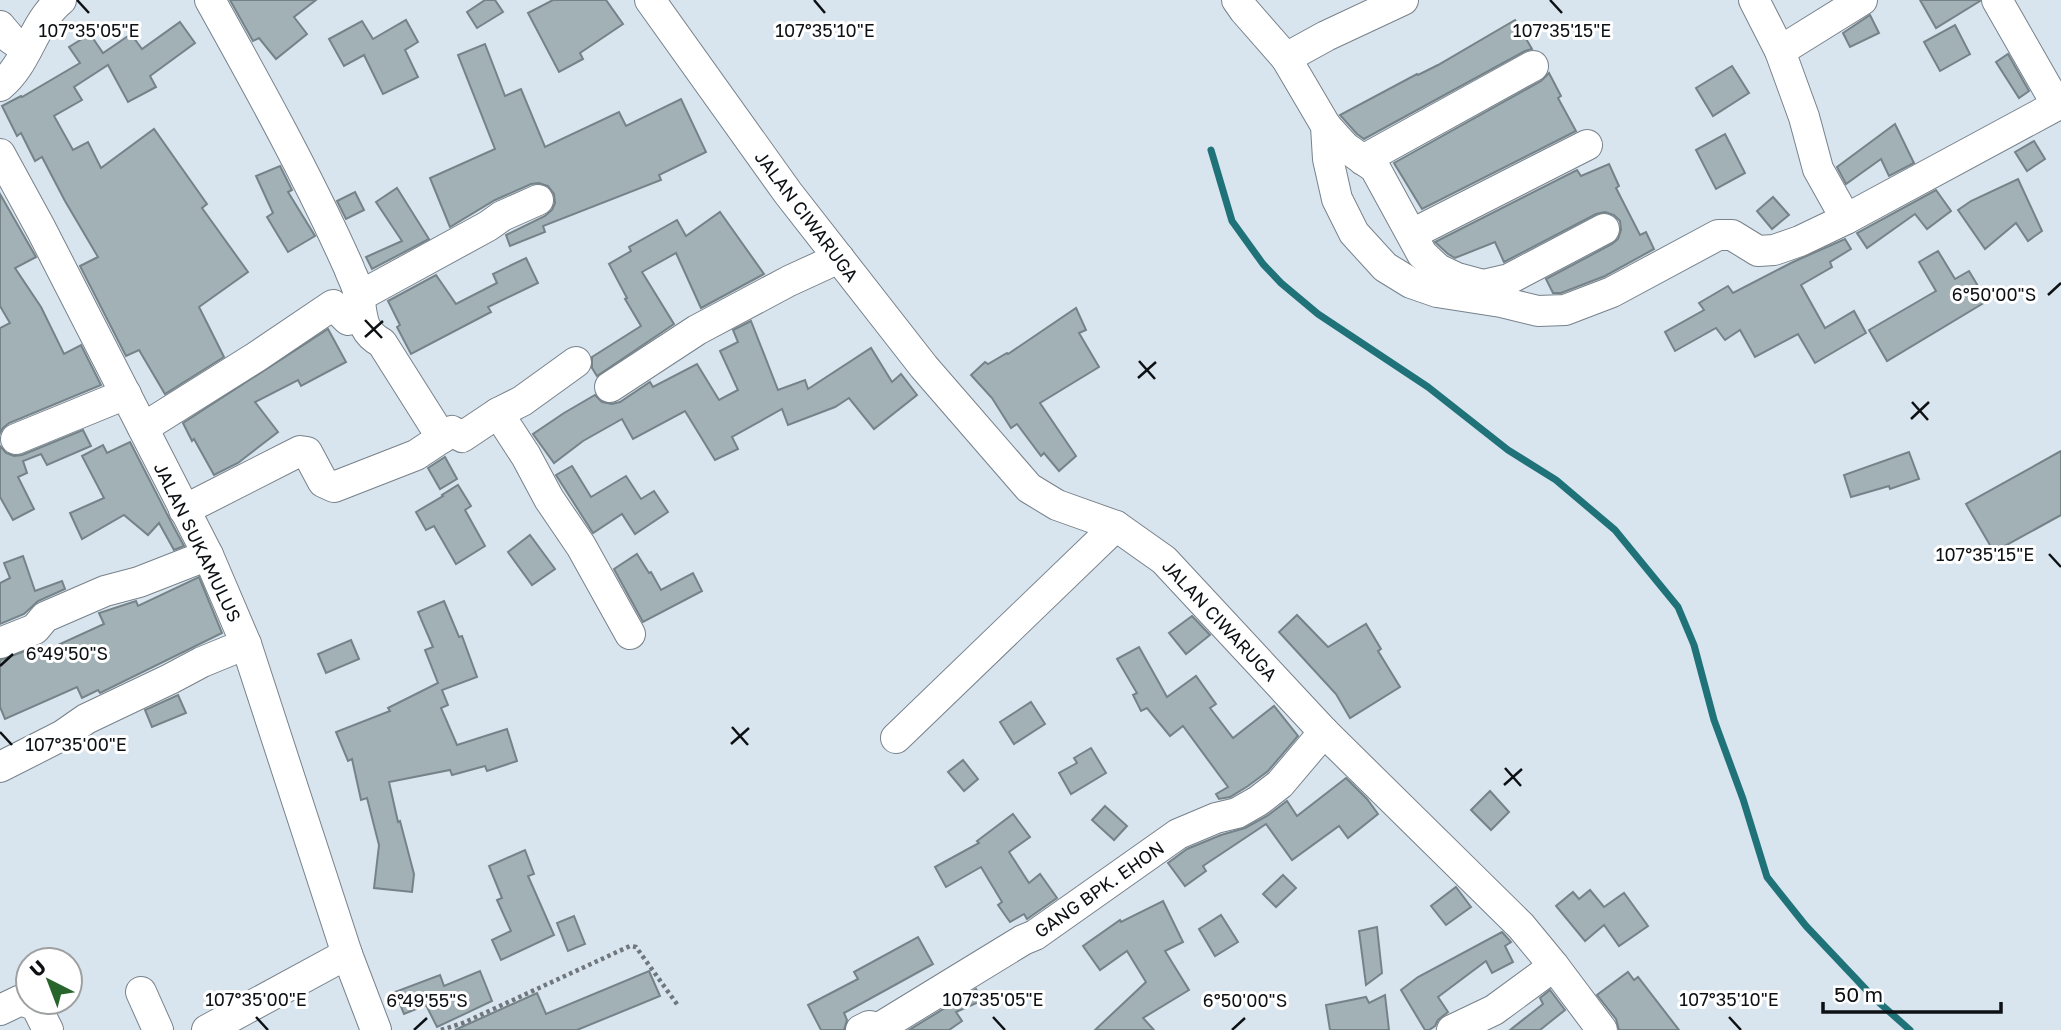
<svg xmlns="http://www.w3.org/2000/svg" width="2061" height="1030" font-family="'Golos Text',sans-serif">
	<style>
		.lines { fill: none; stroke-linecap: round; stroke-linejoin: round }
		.stream { stroke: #207279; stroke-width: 7 }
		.building { fill: #a2b1b6; stroke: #758389; stroke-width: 2 }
		.minor-casing { stroke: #77828b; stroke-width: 32 }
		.path { stroke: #6f777d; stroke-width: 4.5; stroke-dasharray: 3.5 3.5; stroke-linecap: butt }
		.minor { stroke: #fff; stroke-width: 30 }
		.ticks { fill: none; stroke: #0d1114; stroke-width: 2.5 }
		.labels { text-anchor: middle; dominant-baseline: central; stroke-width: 6; stroke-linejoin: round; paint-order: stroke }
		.street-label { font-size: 18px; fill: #0d1114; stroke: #fff }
		.ticks-label { font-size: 18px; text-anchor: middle; fill: #0d1114; stroke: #fff; stroke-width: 6; stroke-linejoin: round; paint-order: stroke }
	</style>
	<rect width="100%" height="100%" fill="#d8e4ee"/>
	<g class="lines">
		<path class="stream" d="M1211 150 1232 221 1263 264 1281 283 1318 314 1428 387 1508 450 1556 480 1615 530 1678 607 1694 645 1714 720 1743 799 1767 877 1806 926 1875 999 1910 1030"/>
	</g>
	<g class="building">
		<path d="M230 0H316L294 17 307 34 276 59 259 38 253 41Z"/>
		<path d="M485 0H495L503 12 477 28 467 12Z"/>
		<path d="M553 0H606L623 24 580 53 583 59 559 72 528 13Z"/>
		<path d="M1920 0H1980V1L1936 28Z"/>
		<path d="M1870 15 1879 33 1850 47 1843 33Z"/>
		<path d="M406 20 418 42 405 50 418 77 383 94 364 55 344 66 329 39 362 21 373 39Z"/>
		<path d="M1515 20 1532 49 1525 51 1364 139 1357 134 1340 115 1417 74 1418 75 1438 65Z"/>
		<path d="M180 22 195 43 150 76 156 87 128 102 108 65 74 87 82 100 54 116 73 150 88 142 101 168 154 129 207 204 202 208 248 272 199 307 224 357 165 394 139 350 126 356 80 266 98 257 65 201 42 157 35 161 21 133 17 136 2 106 21 96 22 97 80 63 69 47 90 34 103 53 131 34 142 49Z"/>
		<path d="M1955 25 1970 54 1940 71 1924 42Z"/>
		<path d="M485 44 505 96 521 89 545 147 619 112 626 126 681 99 706 152 659 175 661 180 543 226 545 232 510 246 506 235 545 216 552 210 555 203 554 194 548 186 539 183 531 184 495 200 450 227 430 178 495 149 458 55Z"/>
		<path d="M2008 54 2029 91 2019 98 1996 62Z"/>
		<path d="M1732 66 1749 93 1713 116 1696 88Z"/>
		<path d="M1549 73 1561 96 1558 98 1576 131 1422 209 1394 163 1541 81Z"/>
		<path d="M1895 124 1914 163 1889 176 1881 159 1846 184 1837 167Z"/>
		<path d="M1725 134 1745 173 1716 189 1696 150Z"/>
		<path d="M2034 141 2045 159 2027 171 2015 152Z"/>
		<path d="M1609 164 1619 186 1616 188 1640 235 1646 232 1654 249 1605 276 1561 293H1553L1546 279 1612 244 1618 239 1621 230 1620 221 1614 215 1605 212 1596 214 1504 262 1495 242 1455 258 1448 254 1435 242 1577 170 1581 176Z"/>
		<path d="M280 166 292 190 288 192 315 236 288 252 267 217 273 213 256 176Z"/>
		<path d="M2018 179 2042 231 2028 241 2016 223 1985 249 1958 210 1971 201Z"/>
		<path d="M397 188 429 239 372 269 366 257 402 241 376 202Z"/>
		<path d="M1936 190 1951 211 1927 229 1915 214 1867 248 1857 233Z"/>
		<path d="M355 192 364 210 346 219 337 201Z"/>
		<path d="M0 194 36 257 15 268 41 307 64 354 81 345 101 385 9 423 3 428 0 433V328L10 323 0 306Z"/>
		<path d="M1773 197 1789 215 1772 229 1757 211Z"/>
		<path d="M720 212 764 274 701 308 676 253 642 272 674 324 597 376 592 368V357L641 326 625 299 627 298 609 264 631 251 629 247 677 220 686 236Z"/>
		<path d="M1845 239 1851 249 1830 262 1832 267 1801 285 1825 328 1854 311 1866 333 1815 363 1798 334 1755 357 1740 330 1725 340 1716 328 1675 351 1665 332 1704 310 1699 303 1728 286 1733 293 1793 262Z"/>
		<path d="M1938 251 1955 279 1969 271 1987 301 1887 361 1869 330 1936 291 1919 262Z"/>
		<path d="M526 258 538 283 488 307 491 312 411 354 397 327 400 325 388 301 436 275 456 304 497 283 493 274Z"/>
		<path d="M1076 308 1086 330 1079 333 1099 367 1040 403 1076 456 1059 471 1044 453 1041 456 1017 424 1011 428 992 398 971 375 985 362 988 364 1007 353 1008 354Z"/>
		<path d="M751 321 778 390 805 380 808 389 871 348 892 382 901 374 917 395 874 429 849 398 835 407 788 425 782 409 732 437 738 449 715 460 685 411 633 439 622 419 583 441 554 463 533 434 564 413 595 395 602 402 612 404 620 402 650 382 653 387 697 364 719 400 738 390 720 351 738 342 733 330Z"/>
		<path d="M328 329 346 362 301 386 298 380 255 402 278 432 238 463 214 475 194 439 192 441 183 423Z"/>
		<path d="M83 430 91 446 47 465 41 454 23 461 27 473 18 477 34 509 13 520 0 497V446L6 453 14 456 22 455Z"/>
		<path d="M130 442 169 518 184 546 174 550 159 523 148 535 124 515 82 539 70 513 104 498 82 456 103 445 107 453Z"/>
		<path d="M2061 451V515L1994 552 1966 504Z"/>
		<path d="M1909 452 1919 479 1890 489 1889 486 1851 497 1844 475Z"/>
		<path d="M445 457 457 479 440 489 428 468Z"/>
		<path d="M572 466 591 497 626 476 641 499 654 491 668 512 635 534 622 514 593 533 556 475Z"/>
		<path d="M458 485 471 506 465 510 485 546 456 564 434 526 426 530 416 512 443 496 442 495Z"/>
		<path d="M530 535 555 569 532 585 508 552Z"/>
		<path d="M637 554 649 573 651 572 661 590 693 573 702 591 643 622 614 569Z"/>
		<path d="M23 556 35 591 62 581 65 589 38 601 24 614 0 624V583L10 578 4 563Z"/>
		<path d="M199 577 222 633 100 693 98 690 82 698 77 687 5 719 0 707V660L42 645 45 651 104 624 99 613 136 601 138 606Z"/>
		<path d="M444 601 459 637 462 636 477 677 442 690 448 705 441 708 457 745 507 729 517 761 487 771 485 766 452 775 450 770 389 782 398 822 400 821 414 874 412 892 374 888 379 845 367 798 361 800 352 759 348 761 336 732 390 711 388 708 438 683 425 650 433 647 418 612Z"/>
		<path d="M1297 615 1328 647 1366 624 1381 649 1378 651 1400 687 1350 718 1336 694 1279 632Z"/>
		<path d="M1192 616 1210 635 1186 654 1169 633Z"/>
		<path d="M351 640 359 659 326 673 318 654Z"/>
		<path d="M1139 647 1167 697 1196 676 1216 704 1210 708 1233 738 1274 706 1298 736 1268 771 1248 786 1230 797 1219 799 1216 794 1228 787 1183 726 1170 736 1147 708 1141 711 1133 695 1137 693 1117 659Z"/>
		<path d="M178 695 186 713 152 727 145 710Z"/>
		<path d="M1031 702 1045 724 1014 744 1000 722Z"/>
		<path d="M1091 748 1106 773 1071 794 1059 773 1077 763 1074 758Z"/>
		<path d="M963 760 978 779 964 791 948 772Z"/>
		<path d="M1346 778 1367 799 1378 814 1348 838 1339 826 1292 860 1266 824 1203 866 1206 871 1185 886 1168 863 1187 849 1221 835 1245 828 1267 816 1287 801 1297 816Z"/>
		<path d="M1490 791 1509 812 1491 830 1471 810Z"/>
		<path d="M1105 806 1127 826 1114 840 1092 820Z"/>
		<path d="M1013 814 1030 837 1009 852 1029 883 1040 874 1057 898 1027 919 1024 914 1010 922 998 905 1002 902 981 867 946 887 935 867 979 843 977 841Z"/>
		<path d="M525 850 534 874 528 876 554 935 501 960 492 940 511 931 497 900 502 898 489 866Z"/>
		<path d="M1283 875 1296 888 1276 907 1263 894Z"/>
		<path d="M1456 887 1471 907 1446 925 1431 906Z"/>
		<path d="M1590 890 1604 907 1624 893 1648 926 1619 946 1604 925 1585 941 1556 906 1573 892 1579 899Z"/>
		<path d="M1163 901 1183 942 1165 951 1189 990 1143 1018 1154 1030H1095L1146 982 1127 951 1100 970 1083 946 1120 920 1121 922Z"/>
		<path d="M1221 915 1238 942 1215 956 1199 929Z"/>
		<path d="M574 916 585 944 568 951 557 923Z"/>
		<path d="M1377 927 1382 973 1366 985 1359 931Z"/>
		<path d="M1502 932 1511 942 1505 946 1513 962 1492 973 1486 961 1438 997 1448 1012 1438 1020 1435 1026 1429 1030H1425L1401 990 1418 977Z"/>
		<path d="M918 937 933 964 844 1013 847 1020 844 1030H821L808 1005 858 979 854 972Z"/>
		<path d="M480 971 492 1001 437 1027 426 1005 404 1014 395 992 440 975 444 986Z"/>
		<path d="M649 971 660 996 577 1030H455L537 993 546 1014Z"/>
		<path d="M1628 972 1634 980 1638 977 1679 1030H1619L1616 1019 1597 995Z"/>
		<path d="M976 989 981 1001 956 1012 962 1021 949 1030H909Z"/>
		<path d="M1550 990 1565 1010 1540 1030H1510L1543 1004 1540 998Z"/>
		<path d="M1385 995 1389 1030H1330L1326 1005 1366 997 1369 1003Z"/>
	</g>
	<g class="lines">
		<defs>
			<g id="minor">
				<path d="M210 0C259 88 308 176 349 268 351 274 355 281 357 288 364 312 357 329 382 343L442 438"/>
				<path d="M650 0 788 193 924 367 1029 488 1057 505 1116 526 1164 560 1324 732 1521 926 1554 966 1602 1030"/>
				<path d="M1237 0 1244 10 1286 58 1326 126 1328 159 1337 199 1354 233 1385 267 1411 283 1437 292 1501 302 1538 311 1565 310 1612 292 1718 235H1732L1758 251 1774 250 1800 241 1846 219 2061 103"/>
				<path d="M1754 0 1780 51 1804 117 1818 169 1846 219"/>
				<path d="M1997 0 2057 105"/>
				<path d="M0 26 11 39 27 49"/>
				<path d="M1780 51 1862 0"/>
				<path d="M1286 58 1326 36 1403 0"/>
				<path d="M0 86C29 62 32 24 61 0"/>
				<path d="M1326 126 1345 147 1375 168 1422 254 1438 269 1457 278 1483 285 1509 279 1604 229"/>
				<path d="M0 154 41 229 208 555 246 644 347 954 376 1030"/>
				<path d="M1363 160 1533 66"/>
				<path d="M1412 234 1587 145"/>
				<path d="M358 297 488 226 502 216 538 200"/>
				<path d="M610 387 697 330 789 281 839 258"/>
				<path d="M498 413 526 456 549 499 581 546 630 634"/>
				<path d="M143 428 256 357 333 305 348 320 361 314"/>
				<path d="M16 439 126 394"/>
				<path d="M184 510 300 451 307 452 323 482 334 487 416 455 452 431 462 437 498 413 522 401 576 362"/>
				<path d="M0 643 35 629 45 617 105 591 139 582 208 555"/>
				<path d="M896 738 1116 526"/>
				<path d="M0 767 63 735 86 719 170 679 202 662 246 644"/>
				<path d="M141 992 158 1030"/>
				<path d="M0 1010 21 1000 36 1006 48 1030"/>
				<path d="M207 1030 347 954"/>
				<path d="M861 1030 869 1026 879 1028 1023 940 1035 935 1178 834 1216 818 1237 813 1258 801 1280 784 1324 732"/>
				<path d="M1452 1030 1494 1010 1554 966"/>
			</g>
		</defs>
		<use href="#minor" class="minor-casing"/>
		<path class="path" d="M441 1030 463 1023 630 946 636 947 679 1007"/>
		<use href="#minor" class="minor"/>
	</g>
	<path class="ticks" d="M77 0 89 13M814 0 825 13M1550 0 1562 13M2048 295 2061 283M365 320 382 338M365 337 383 321M1139 361 1155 379M1138 378 1156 362M1912 402 1928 420M1911 419 1929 402M2049 554 2061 567M0 666 13 654M732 727 748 745M0 732 12 745M731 744 749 728M1505 768 1521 786M1504 785 1522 769M256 1017 268 1030M993 1017 1005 1030M1729 1017 1741 1030M414 1030 427 1018M1232 1030 1245 1018"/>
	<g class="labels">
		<g class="street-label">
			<text transform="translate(807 216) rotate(53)">JALAN CIWARUGA</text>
			<text transform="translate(198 542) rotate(64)">JALAN SUKAMULUS</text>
			<text transform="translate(1220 620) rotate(47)">JALAN CIWARUGA</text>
			<text transform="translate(1099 889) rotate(-35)">GANG BPK. EHON</text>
		</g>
	</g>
	<g class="ticks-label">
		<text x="825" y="37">107°35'10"E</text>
		<text x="89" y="37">107°35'05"E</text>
		<text x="1562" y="37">107°35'15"E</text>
		<text x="1994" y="301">6°50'00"S</text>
		<text x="1985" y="561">107°35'15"E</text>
		<text x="67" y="660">6°49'50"S</text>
		<text x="76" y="751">107°35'00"E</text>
		<text x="256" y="1006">107°35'00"E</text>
		<text x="993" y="1006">107°35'05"E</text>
		<text x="1729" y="1006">107°35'10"E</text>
		<text x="427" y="1007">6°49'55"S</text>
		<text x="1245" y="1007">6°50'00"S</text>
	</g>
	<g transform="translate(49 981) rotate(318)"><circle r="33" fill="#ffffff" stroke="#9ea0a1" stroke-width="2"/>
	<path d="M0-5L12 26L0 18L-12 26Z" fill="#27652d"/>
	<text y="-10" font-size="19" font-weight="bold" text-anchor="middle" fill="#0d1114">U</text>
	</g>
	<path d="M1823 1002v10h178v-10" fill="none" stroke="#0d1114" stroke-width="3.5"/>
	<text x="1834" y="1002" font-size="21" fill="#0d1114" stroke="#ffffff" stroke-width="5" paint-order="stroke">50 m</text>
</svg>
